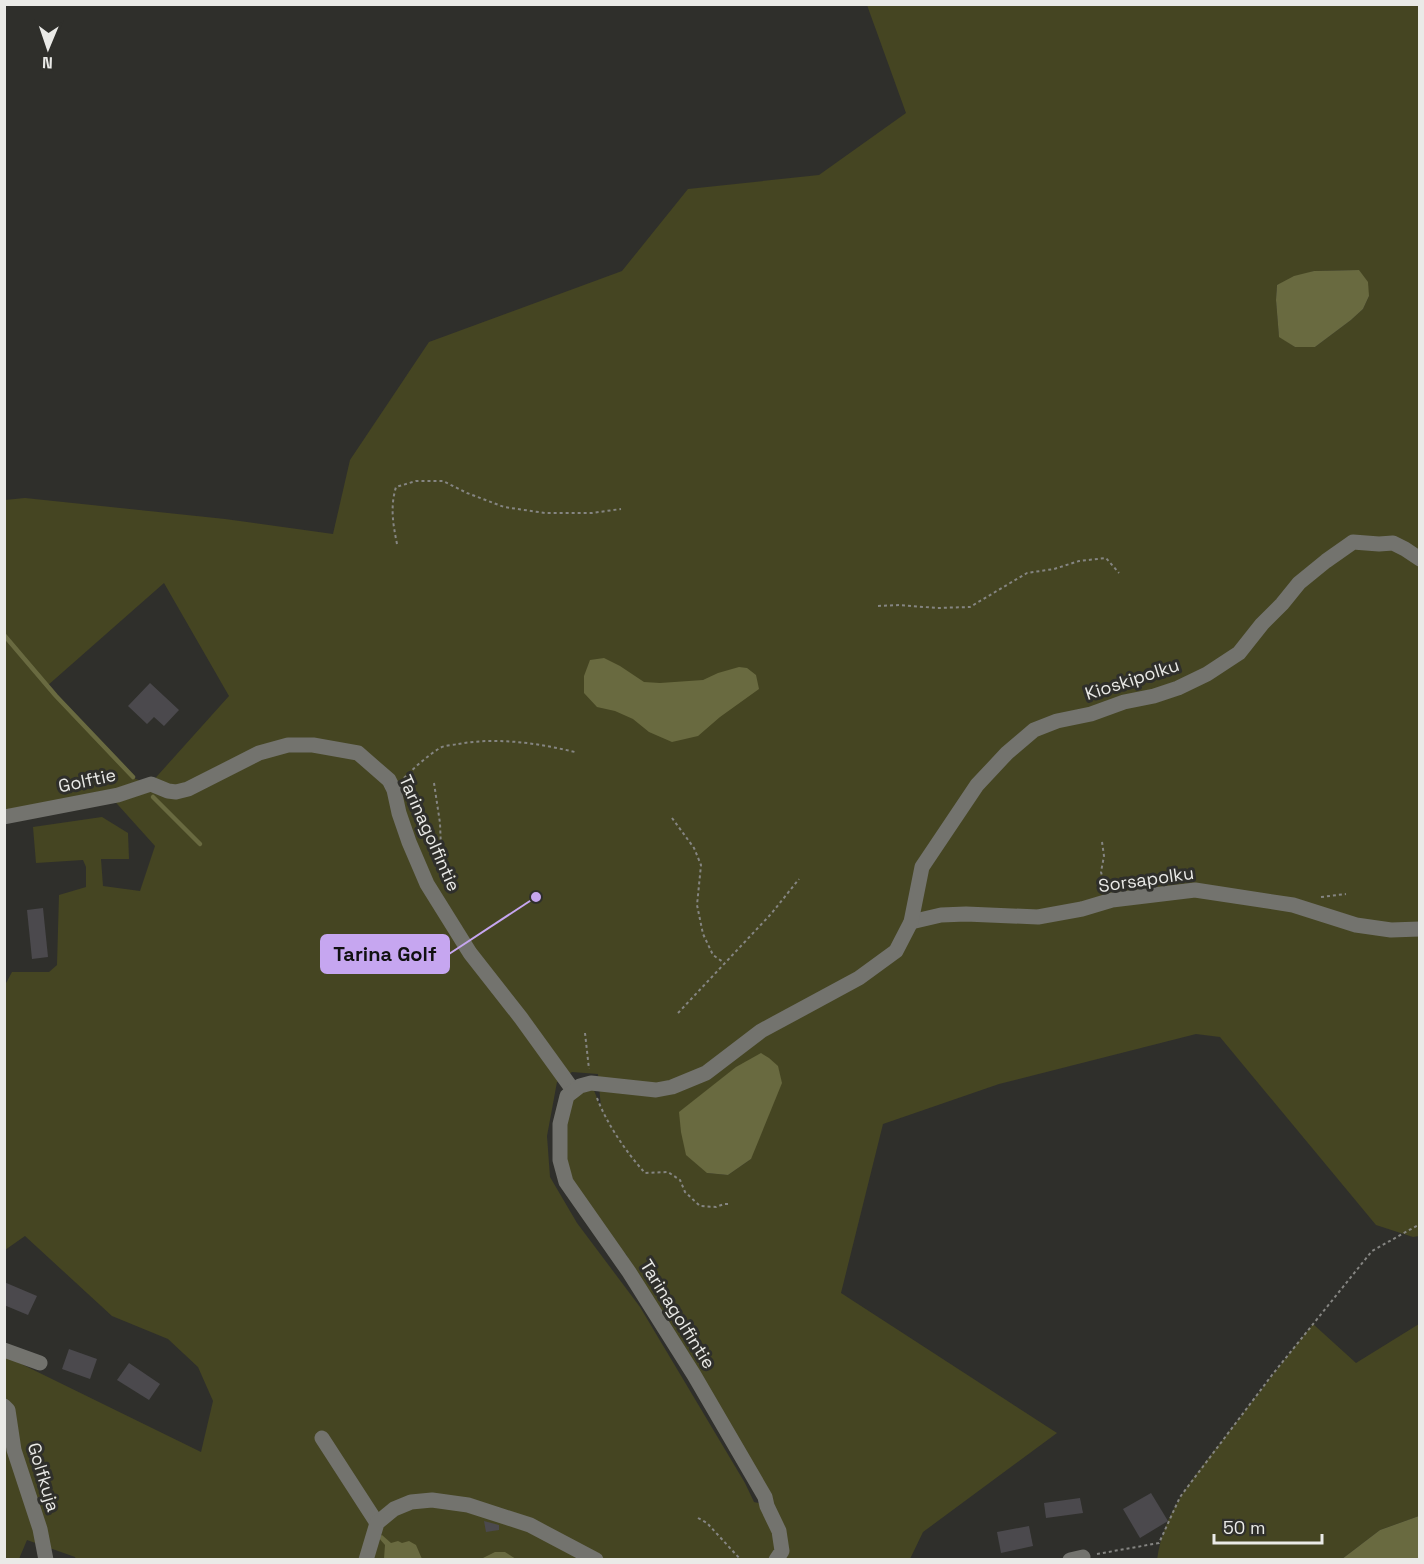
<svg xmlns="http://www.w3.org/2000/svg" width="1424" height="1564" font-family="'Space Grotesk',sans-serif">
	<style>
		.green { fill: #454522; fill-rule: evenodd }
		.water { fill: #696a40 }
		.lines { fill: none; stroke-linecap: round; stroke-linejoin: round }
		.stream { stroke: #696a40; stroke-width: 4.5 }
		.building { fill: #4b494d }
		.path { stroke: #858582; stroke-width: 2; stroke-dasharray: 3 3; stroke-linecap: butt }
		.minor { stroke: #73736e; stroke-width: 15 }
		.labels { text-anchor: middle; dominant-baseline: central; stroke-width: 6; stroke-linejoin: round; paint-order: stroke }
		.street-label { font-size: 18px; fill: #eaeae7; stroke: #2f2f2b }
		.leader { fill: none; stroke: #c6a6f0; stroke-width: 2 }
		.callout-dot { fill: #c6a6f0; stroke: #2f2f2b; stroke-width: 2 }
		.callout { fill: #c6a6f0; stroke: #c6a6f0; stroke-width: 2 }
		.callout-label { font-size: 20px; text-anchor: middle; font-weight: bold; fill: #111 }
	</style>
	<rect width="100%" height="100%" fill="#2f2f2b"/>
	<g class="green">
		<path d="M867 5H1419V1236L1413 1237 1376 1225 1220 1037 1196 1034 999 1084 883 1124 841 1293 1057 1433 923 1532 910 1559 76 1560 75 1557 27 1540 19 1559H5V1356L201 1452 213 1401 198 1367 168 1339 112 1316 25 1236 5 1250 4 1175 6 1170 5 1166V985L12 972H49L57 965 59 895 86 887V867L83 860 36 863 33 827 102 817 128 833 129 859H101L103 886 140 891 155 846 110 796 5 817V500L25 498 225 519 333 534 350 460 429 342 622 271 688 189 819 175 906 113ZM1359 270 1369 296 1363 309 1351 320 1315 347H1295L1279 336 1276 300 1277 285 1314 271ZM164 583 229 696 150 784 133 778 47 686ZM572 1072 598 1074 601 1108 591 1083 567 1096 560 1160 616 1253 626 1254 640 1289 767 1505 754 1502 745 1483 640 1307 577 1223 550 1177 547 1136 557 1082ZM751 1159 728 1175 707 1173Z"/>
		<path d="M1313 1324 1356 1363 1419 1324V1516L1380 1530 1342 1559 1157 1560C1163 1510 1199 1471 1228 1433 1256 1396 1284 1360 1313 1324Z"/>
	</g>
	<g class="water">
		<path d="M1359 270 1368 282 1369 296 1363 309 1351 320 1315 347H1295L1279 337 1276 300 1277 285 1294 276 1314 271Z"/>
		<path d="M604 658 620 666 644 682 660 683 703 680 718 673 739 667 747 668 756 675 759 689 720 717 698 736 672 742 649 732 633 719 615 711 597 707 584 693V676L590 660Z"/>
		<path d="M761 1053 769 1058 778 1066 782 1083 751 1159 728 1175 707 1173 686 1155 681 1132 679 1112 736 1067Z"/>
		<path d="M1419 1516V1559H1342L1380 1530Z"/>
		<path d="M382 1535 391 1543 398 1541 402 1543 409 1541 416 1545 422 1559H384L385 1545 378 1537Z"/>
		<path d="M495 1552H505L516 1559H481Z"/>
	</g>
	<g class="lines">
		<g class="stream">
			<path d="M4 635 56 696 133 777"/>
			<path d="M153 797 200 844"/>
		</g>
	</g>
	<g class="building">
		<path d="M150 683 179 710 164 726 154 717 147 724 128 706Z"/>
		<path d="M43 908 48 957 32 959 27 910Z"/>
		<path d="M4 1282 37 1296 28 1315 4 1305Z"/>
		<path d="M69 1349 97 1359 90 1379 62 1369Z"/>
		<path d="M129 1363 160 1384 149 1400 117 1380Z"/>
		<path d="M1151 1493 1168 1521 1140 1538 1123 1509Z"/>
		<path d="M1080 1498 1083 1513 1046 1518 1044 1503Z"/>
		<path d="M484 1521 499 1525V1530L486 1532Z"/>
		<path d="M1029 1526 1033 1546 1001 1553 997 1532Z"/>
	</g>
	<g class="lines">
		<g class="path">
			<path d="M397 544C393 524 390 507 396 487L416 481H443L467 493 504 507 545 513H592L621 509"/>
			<path d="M878 606 899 605 937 608 970 607 1027 573 1054 569 1079 561 1106 558 1119 573"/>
			<path d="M404 778C415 767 427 756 440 748 445 745 453 745 458 744 497 737 537 743 575 752"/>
			<path d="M434 783 440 823 441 848 446 884"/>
			<path d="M672 818 694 848 701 865 697 905 703 934 713 955 723 962"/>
			<path d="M1102 842 1104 856 1101 872 1105 887"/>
			<path d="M1321 897 1346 894"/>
			<path d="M678 1013 771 914 799 879"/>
			<path d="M585 1033 589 1069"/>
			<path d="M597 1098C607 1124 626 1152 645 1173L668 1172 680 1180 685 1192 700 1206 716 1207 724 1204H730"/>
			<path d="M698 1518 707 1523 741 1560"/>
			<path d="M1097 1554 1159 1543 1180 1497 1272 1375 1372 1251 1420 1224"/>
		</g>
		<g class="minor">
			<path d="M4 817 118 795 151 784 168 791 176 792 188 789 259 753 288 745H313L358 753 389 780 394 790 399 813 409 842 427 884 470 953 521 1018 573 1090"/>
			<path d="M911 922 941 915 966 914 1038 917 1082 909 1112 900 1195 890 1293 905 1356 925 1391 930 1420 929"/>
			<path d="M4 1350 40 1363"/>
			<path d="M4 1406 8 1410 14 1450 40 1529 46 1560"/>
			<path d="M322 1438 377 1523"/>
			<path d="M366 1560 377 1523 394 1509 411 1502 432 1500 468 1505 530 1525 596 1560"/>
			<path d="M776 1560 782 1551 779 1531 767 1506 765 1497 694 1375 629 1272 566 1182 560 1160V1124L567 1096 580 1086 591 1083 656 1090 672 1087 706 1073 761 1031 859 978 896 951 911 922 922 867 977 785 1007 753 1034 730 1057 721 1091 714 1124 702 1154 696 1178 688 1207 674 1239 653 1262 624 1282 604 1299 583 1326 561 1353 542 1379 544 1393 543 1405 549 1420 559"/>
			<path d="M1070 1560 1083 1557"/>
		</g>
	</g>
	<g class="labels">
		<g class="street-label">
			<text transform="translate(1132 679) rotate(-18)">Kioskipolku</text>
			<text transform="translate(87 780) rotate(-12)">Golftie</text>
			<text transform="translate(430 833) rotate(66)">Tarinagolfintie</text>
			<text transform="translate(1146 879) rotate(-8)">Sorsapolku</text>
			<text transform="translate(678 1314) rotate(58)">Tarinagolfintie</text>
			<text transform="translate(44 1477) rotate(73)">Golfkuja</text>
		</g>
	</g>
	<path class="leader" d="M536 897L449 954"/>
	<circle class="callout-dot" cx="536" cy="897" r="6"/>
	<rect class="callout" x="321" y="935" width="128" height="38" rx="6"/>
	<g class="callout-label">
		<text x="385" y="961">Tarina Golf</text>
	</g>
	<rect width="1424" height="1564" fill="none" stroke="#eaeae7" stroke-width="12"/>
	<g transform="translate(48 48) rotate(182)" stroke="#2f2f2b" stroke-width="4.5" paint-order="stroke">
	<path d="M0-4.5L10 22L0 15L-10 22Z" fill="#eaeae7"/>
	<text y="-9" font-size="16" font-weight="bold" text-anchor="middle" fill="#eaeae7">N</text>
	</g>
	<path d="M1214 1534v9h108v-9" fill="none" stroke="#eaeae7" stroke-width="3"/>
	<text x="1223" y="1534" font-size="18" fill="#eaeae7" stroke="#2f2f2b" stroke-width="4.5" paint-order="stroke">50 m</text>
</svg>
